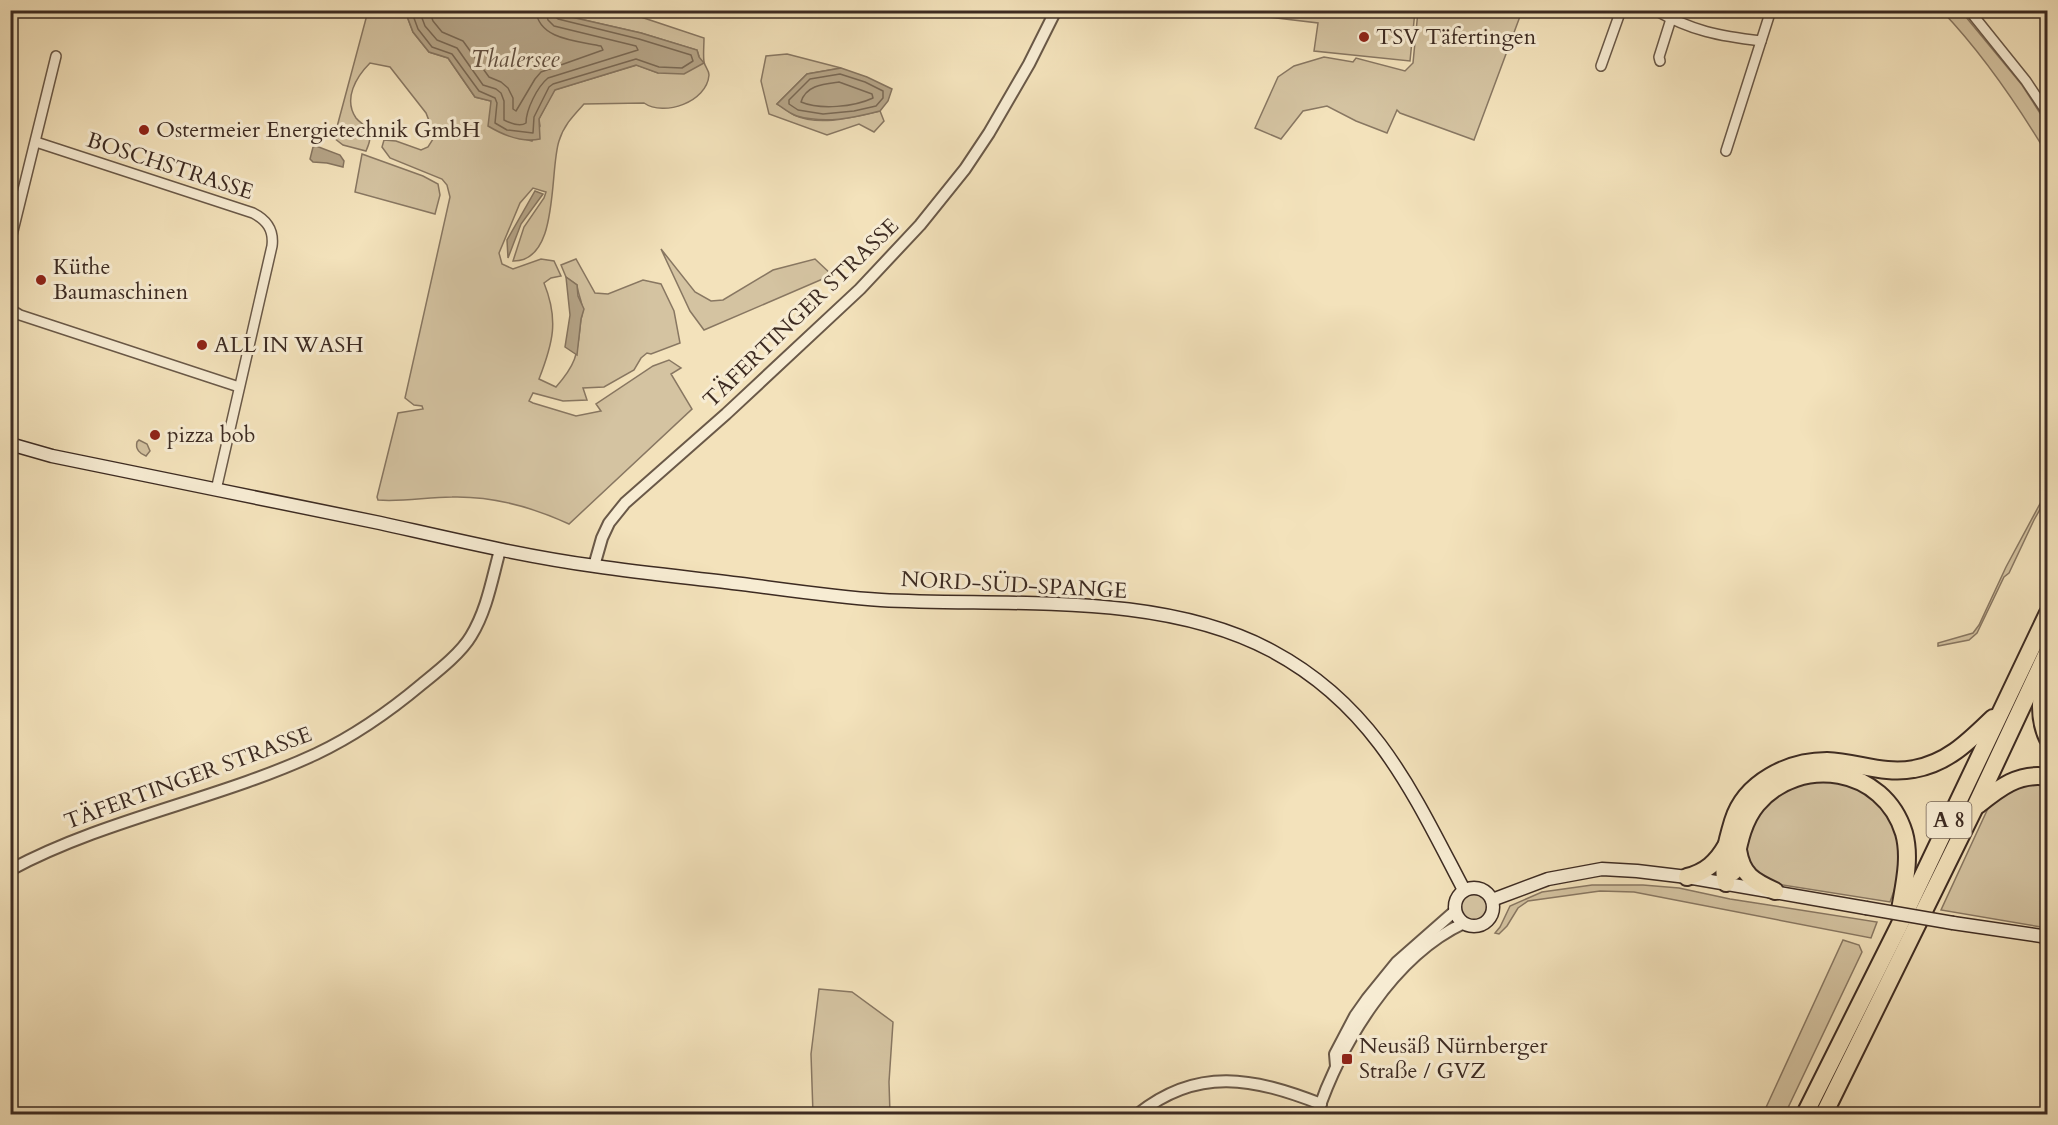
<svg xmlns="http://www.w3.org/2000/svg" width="2058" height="1125" font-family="Cardo,serif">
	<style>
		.green { fill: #d4c3a1; stroke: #887762; stroke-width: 1.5 }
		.water { fill: #b5a487; stroke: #85745f; stroke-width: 1.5 }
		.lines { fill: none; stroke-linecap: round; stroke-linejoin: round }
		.shore { stroke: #796854; stroke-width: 1.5 }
		.minor-casing { stroke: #6a5948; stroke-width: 12 }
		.tertiary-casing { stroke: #6a5948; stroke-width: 14 }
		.secondary-casing { stroke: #3d2b22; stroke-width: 15 }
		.motorway-casing { stroke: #3d2b22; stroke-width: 20 }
		.minor { stroke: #f7ecd3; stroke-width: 9 }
		.tertiary { stroke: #f7ecd3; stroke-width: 10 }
		.secondary { stroke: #f7ecd3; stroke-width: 12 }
		.motorway { stroke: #f3e2bb; stroke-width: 16 }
		.secondary-bridge-casing { stroke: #3d2b22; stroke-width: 15; stroke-linecap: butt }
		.secondary-bridge { stroke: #f7ecd3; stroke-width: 12 }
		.poi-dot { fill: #8f2418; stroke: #f7ecd3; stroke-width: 2 }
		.labels { text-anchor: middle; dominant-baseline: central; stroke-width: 6; stroke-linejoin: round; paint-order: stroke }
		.shield { fill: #f7ecd3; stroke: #756557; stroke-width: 1.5 }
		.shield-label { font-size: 21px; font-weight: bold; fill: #3d2b22 }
		.poi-label { font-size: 22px; fill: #3d2b22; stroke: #f7ecd3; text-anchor: start }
		.street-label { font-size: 22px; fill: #3d2b22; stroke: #f7ecd3 }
		.water-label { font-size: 24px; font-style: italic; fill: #614f40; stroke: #f7ecd3 }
	</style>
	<rect width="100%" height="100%" fill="#f3e2bb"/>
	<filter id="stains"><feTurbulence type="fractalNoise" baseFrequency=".00333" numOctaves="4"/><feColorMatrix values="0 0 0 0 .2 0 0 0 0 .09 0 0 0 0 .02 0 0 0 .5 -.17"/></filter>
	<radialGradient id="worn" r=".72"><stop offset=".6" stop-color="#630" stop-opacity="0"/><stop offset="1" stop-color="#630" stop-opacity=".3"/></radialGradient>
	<g class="green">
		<path d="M368 11H405L413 32 429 52 448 58 475 97 491 101V111L525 139 532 141 540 126 539 119 554 90 637 65 658 73 699 56 697 50 641 33 545 11H634L638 16 704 38C704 46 703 55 704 62 705 67 709 70 709 75 707 102 664 117 644 103L584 104C573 116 564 125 559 141 549 171 560 262 513 261L524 227 544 198 546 192 533 188 520 203 499 253 502 264 513 269 541 259 554 261 561 276 551 278 544 283C559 320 553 343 539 379L556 387C579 361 577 352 581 319 586 308 578 296 577 285L566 277 561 265 576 259 595 293 608 294 643 280 661 284 674 311 680 343 651 354 647 353 641 358 634 370 604 387 583 388 587 400 563 401 533 393 529 401 533 403 576 416 601 411 596 404 653 366 669 360 681 368 671 374 692 409 569 524C532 507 493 496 452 497 427 497 403 502 378 500L377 497 398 413 423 409 422 406 414 405 405 398 450 197 447 185 442 179 390 158 382 147 384 140 396 141 421 150 428 147 435 136 426 113 390 67 370 63C356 77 343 99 356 118 360 123 367 126 369 132 371 139 369 144 366 151L343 145 334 138Z"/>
		<path d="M1218 11H1415L1410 61 1314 51 1318 23Z"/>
		<path d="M1418 11H1522L1474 140 1400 113 1397 110 1387 133 1356 121 1327 106 1303 111 1281 139 1255 128 1278 77 1294 66 1324 57 1353 62 1356 58 1405 71 1413 63Z"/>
		<path d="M1942 11H1961L2022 85 2047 124V154C2017 104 1982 53 1942 11Z"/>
		<path d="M787 54 841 68 807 74 777 104C783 107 788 112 794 115 820 127 854 117 880 111L884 121 874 132 859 124 827 135 769 114 761 81 766 56Z"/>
		<path d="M362 154 423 176 438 184 440 195 435 214 355 192Z"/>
		<path d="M661 249 695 292 711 301 723 300 773 270 815 259 832 275 704 330 690 311Z"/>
		<path d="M139 440 147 444 150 451 146 456C140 454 135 449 137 442Z"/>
		<path d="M2047 483V497L2034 520 2009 573 2004 577 1977 633 1969 640 1938 646V643L1973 633 1979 625 2006 567 2042 500Z"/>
		<path d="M1841 780C1852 786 1864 791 1874 799 1905 825 1904 868 1890 902L1777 884 1762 878 1743 863 1751 820 1791 782Z"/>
		<path d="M2034 784 2047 786V928L1941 910 1990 804 2015 787Z"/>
		<path d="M1592 885H1643L1679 888 1730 899 1877 922 1871 938 1634 892 1600 891 1528 901 1518 908 1507 926 1499 934 1495 933 1500 927 1510 906 1542 892Z"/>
		<circle cx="1473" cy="907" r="15"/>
		<path d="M1843 940 1859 945 1862 952 1785 1114H1763Z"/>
		<path d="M819 989 852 992 893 1022 889 1082 890 1114H813L811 1054Z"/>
	</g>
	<g class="water">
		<path d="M405 11H545L641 33 697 50 699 57 704 63 684 74 658 73 636 65 555 90 539 119 540 139C522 143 503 135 488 126L491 101 475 97 448 58 429 52 413 32Z"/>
		<path d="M841 68 867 77 892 89 888 101 880 111C853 118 825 124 797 116 790 114 783 108 777 104L807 74Z"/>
		<path d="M316 146 340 155 344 161 343 167 327 163 313 162 310 159 313 147Z"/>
		<path d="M535 191 543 194 521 224 508 258 507 240Z"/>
		<path d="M566 277 577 285 578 296 584 309 581 319 577 355 565 347 570 315Z"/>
	</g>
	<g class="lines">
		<g class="shore">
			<path d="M411 10 418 29 432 47 452 54 479 91 495 98 497 103 495 123 507 130 533 133 534 117 549 87 553 84 636 59 659 67 682 68 693 61 691 55 639 39 558 19 554 16 553 10"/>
			<path d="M419 10 425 26 437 40 457 48 483 85 496 89 501 93 504 101V120C510 123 520 127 526 123 526 110 537 87 548 78L638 50 636 46 554 26 548 20 545 10"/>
			<path d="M429 10 433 21 442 32 463 41 489 77 501 82 508 88 513 98V109L516 111 535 79 541 72 603 50 601 46C579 41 538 40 536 10"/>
			<path d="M840 74 865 82 883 91V98L876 106 854 111 823 114 798 110 789 104V100L810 79Z"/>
			<path d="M839 82 872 94 873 98C854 107 820 110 801 102 806 85 824 84 839 82Z"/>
		</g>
		<defs>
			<g id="minor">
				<path d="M1655 10C1692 31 1719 36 1761 41"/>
				<path d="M1969 10 2026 81 2048 114"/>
				<path d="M1660 61 1659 57 1671 19"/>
				<path d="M1601 66 1621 10"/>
				<path d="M36 142 253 213C267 220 274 230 272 246L216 490"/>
				<path d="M1726 151 1771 10"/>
				<path d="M10 243 56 56"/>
				<path d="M10 309 20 315 239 387"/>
			</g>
			<g id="tertiary">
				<path d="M594 566 602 538 609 523 625 503 726 414 860 289 920 225 965 169 989 133 1029 64 1056 10"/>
				<path d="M10 870C107 818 217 800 316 754 354 736 391 710 422 684 438 671 461 653 471 636 487 610 492 579 500 550"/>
				<path d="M1336 1066 1335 1054 1355 1016 1367 999 1397 962 1455 911"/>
				<path d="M1138 1114C1198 1066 1254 1078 1321 1104"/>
				<path d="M1317 1114C1341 1043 1393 956 1464 923"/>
			</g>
			<g id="secondary">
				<path d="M10 444 52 456C161 479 271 500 380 523 452 539 522 556 595 566 643 573 693 578 742 584 788 590 835 597 881 600 1007 607 1158 590 1272 651 1375 706 1413 793 1464 890"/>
				<circle cx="1474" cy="907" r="19"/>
				<path d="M1492 900 1548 879 1602 869 1637 871 1687 877 1866 908"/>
				<path d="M1953 923 2048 937"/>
			</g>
			<g id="motorway">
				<path d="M2046 669C2041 693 2037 716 2048 739"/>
				<path d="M1978 805C1999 788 2019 772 2048 777"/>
				<path d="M1738 850C1742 875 1753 881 1775 891"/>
				<path d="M1733 872C1738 849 1741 823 1757 804 1800 754 1884 767 1904 833 1911 858 1904 885 1900 910"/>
				<path d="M1687 877C1706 872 1717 862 1726 846"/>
				<path d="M1726 883C1721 862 1727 841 1733 821 1745 782 1789 761 1827 761 1857 762 1884 775 1914 769 1948 763 1969 741 1993 718"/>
				<path d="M2047 937H2048"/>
				<path d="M1805 1114 1898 928 2048 613"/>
				<path d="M1824 1114 1975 807 2048 651"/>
			</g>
		</defs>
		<use href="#minor" class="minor-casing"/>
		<use href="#tertiary" class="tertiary-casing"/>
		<use href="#secondary" class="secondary-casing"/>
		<use href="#motorway" class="motorway-casing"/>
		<use href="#minor" class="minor"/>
		<use href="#tertiary" class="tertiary"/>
		<use href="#secondary" class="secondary"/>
		<use href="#motorway" class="motorway"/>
		<defs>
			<path id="secondary-bridge" d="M1866 908 1953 923"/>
		</defs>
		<use href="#secondary-bridge" class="secondary-bridge-casing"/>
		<use href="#secondary-bridge" class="secondary-bridge"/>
	</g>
	<g class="poi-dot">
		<circle cx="1364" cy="37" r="6"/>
		<circle cx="144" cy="130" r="6"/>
		<circle cx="41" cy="280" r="6"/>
		<circle cx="202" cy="345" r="6"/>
		<circle cx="155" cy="435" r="6"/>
		<rect x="1341" y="1053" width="12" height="12" rx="3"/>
	</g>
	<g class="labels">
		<rect class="shield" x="1926.5" y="802" width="45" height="36" rx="4.5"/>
		<g class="shield-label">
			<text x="1949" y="820">A 8</text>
		</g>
		<g class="poi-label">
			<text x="1376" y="37">TSV Täfertingen</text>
			<text x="156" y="130">Ostermeier Energietechnik GmbH</text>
			<text x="53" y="267">Küthe<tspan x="53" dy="25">Baumaschinen</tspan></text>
			<text x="214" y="345">ALL IN WASH</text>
			<text x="167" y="435">pizza bob</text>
			<text x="1359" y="1046">Neusäß Nürnberger<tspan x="1359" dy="25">Straße / GVZ</tspan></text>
		</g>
		<g class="street-label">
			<text transform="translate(170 166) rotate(18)">BOSCHSTRASSE</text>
			<text transform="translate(801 313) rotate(-44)">TÄFERTINGER STRASSE</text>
			<text transform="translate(1014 585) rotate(3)">NORD-SÜD-SPANGE</text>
			<text transform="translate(188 778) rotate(-20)">TÄFERTINGER STRASSE</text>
		</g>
		<g class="water-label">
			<text x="515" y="59">Thalersee</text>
		</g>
	</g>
	<rect width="2058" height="1125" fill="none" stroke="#f3e2bb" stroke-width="36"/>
	<rect x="12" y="12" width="2034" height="1101" fill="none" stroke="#3d2b22" stroke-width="3"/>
	<rect x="18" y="18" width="2022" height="1089" fill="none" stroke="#3d2b22" stroke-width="1.5"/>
	<rect width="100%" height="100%" filter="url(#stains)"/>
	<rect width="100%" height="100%" fill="url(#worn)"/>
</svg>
